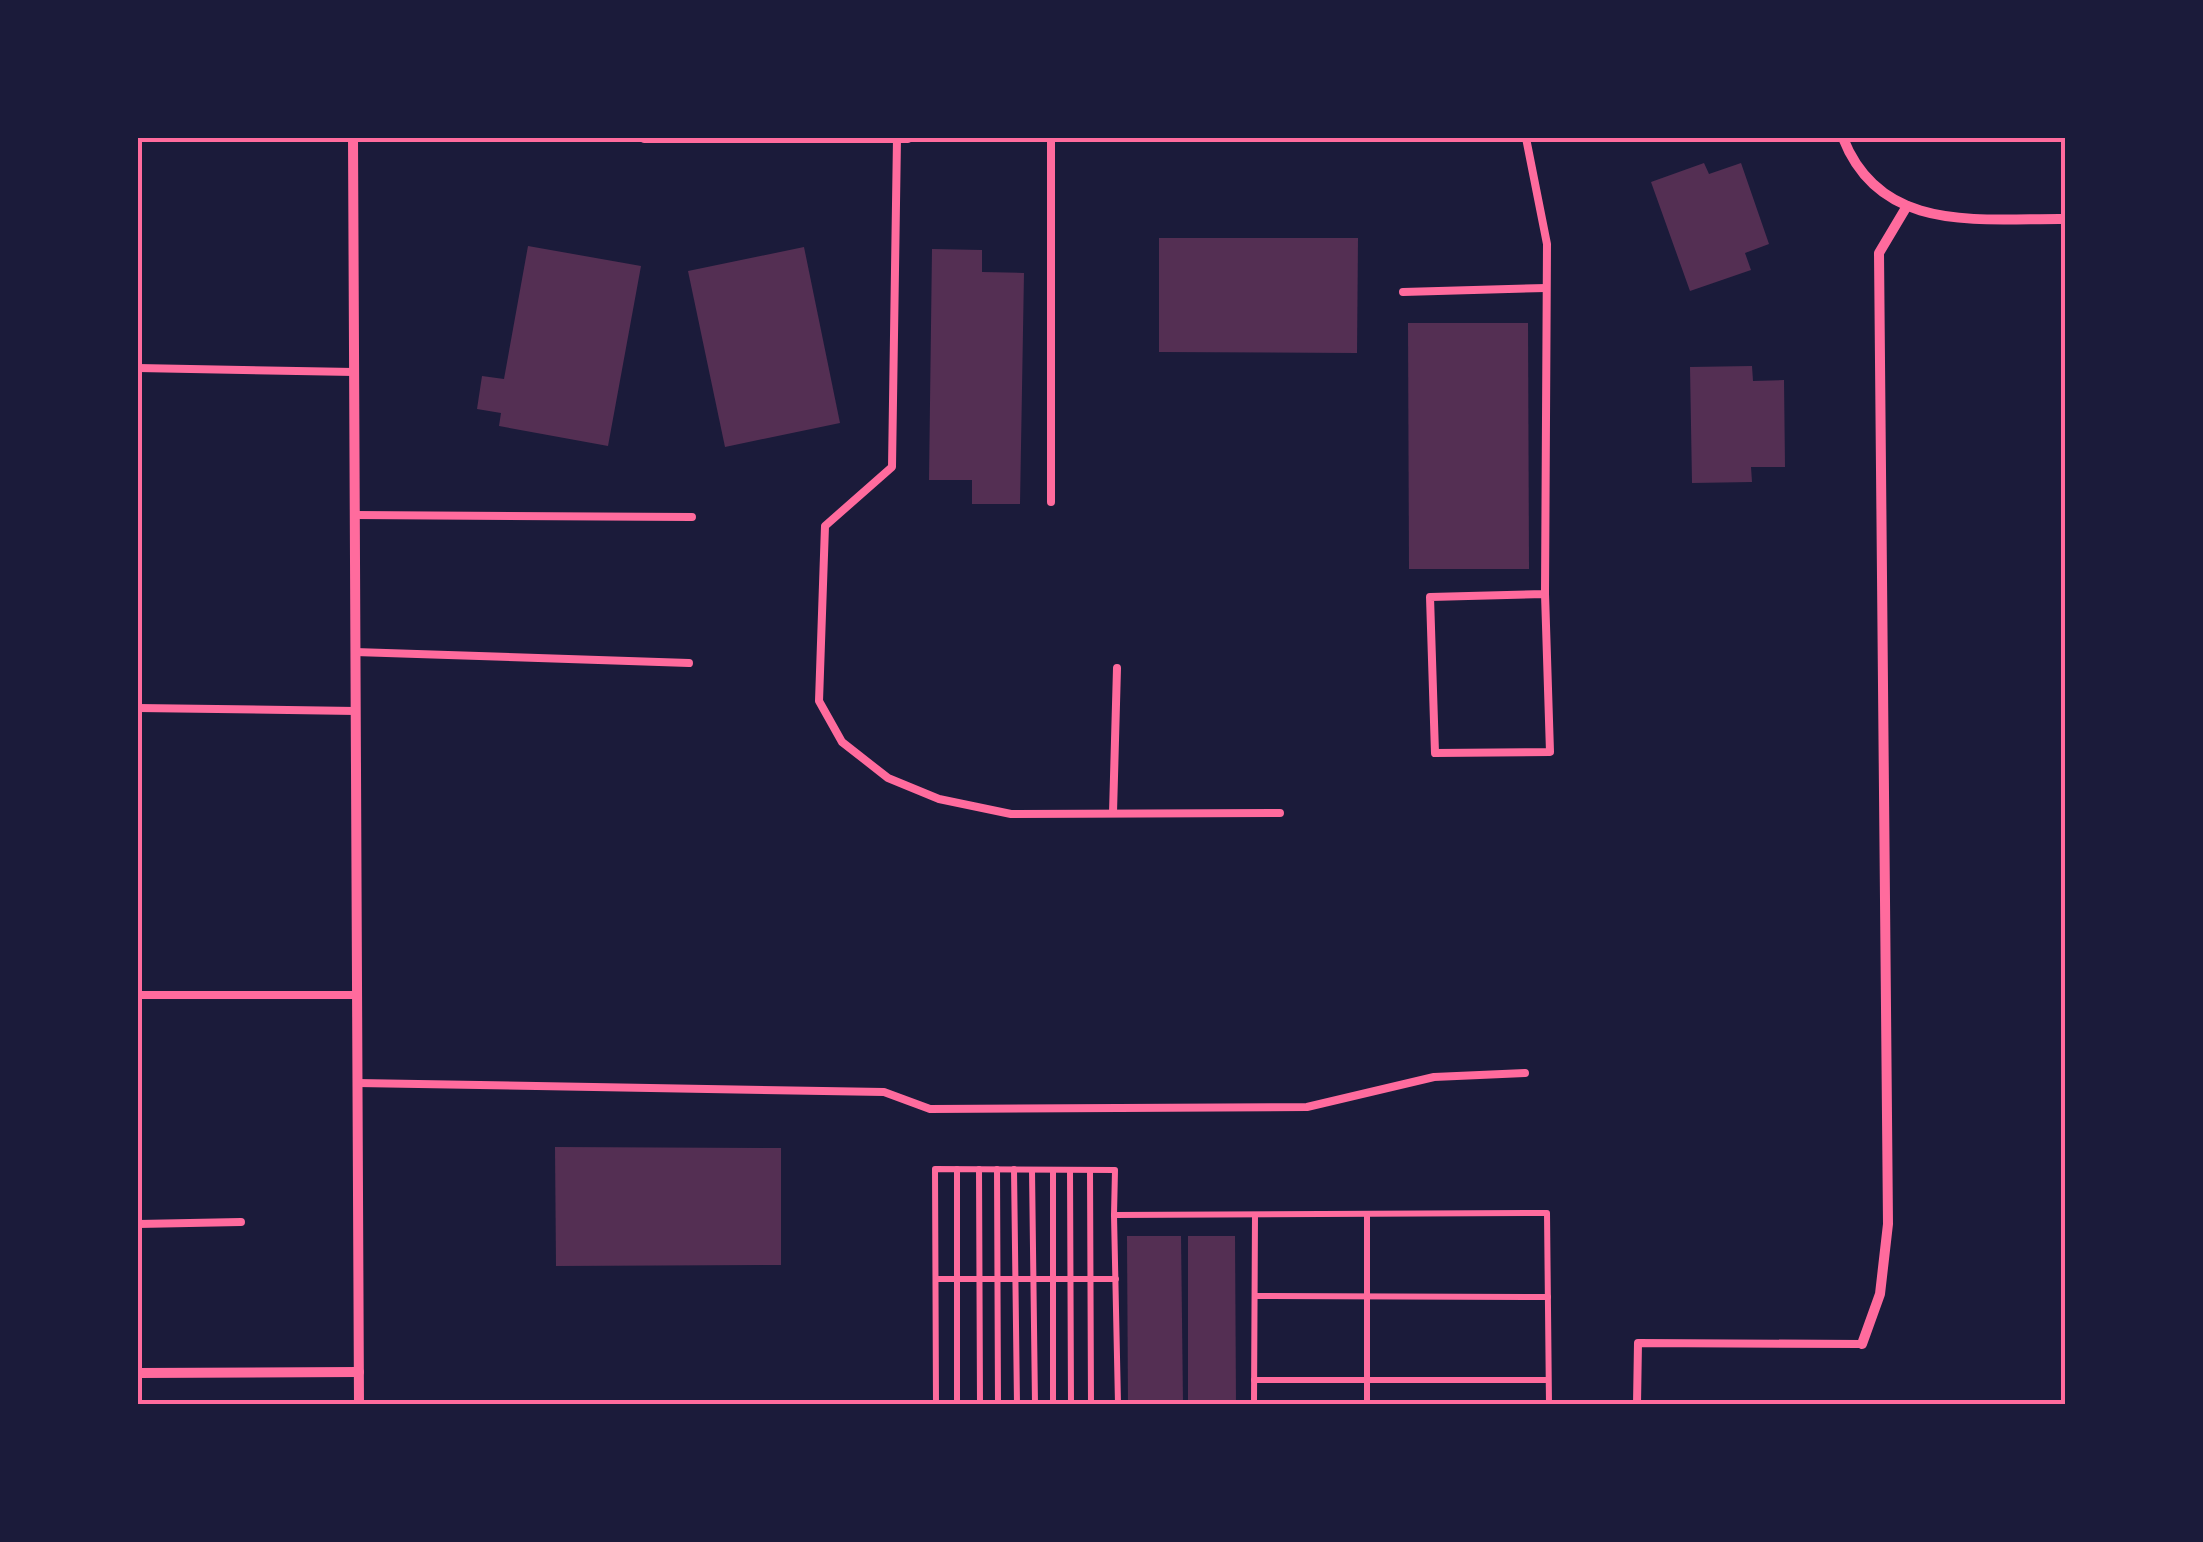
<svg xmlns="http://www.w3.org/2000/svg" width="2203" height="1542" font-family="Karla,sans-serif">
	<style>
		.building { fill: #542f53 }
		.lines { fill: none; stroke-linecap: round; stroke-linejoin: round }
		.path { stroke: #ff6b9d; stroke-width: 6 }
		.service { stroke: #ff6b9d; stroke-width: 8 }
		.minor { stroke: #ff6b9d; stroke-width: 10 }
		.neatline { fill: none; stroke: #ff6b9d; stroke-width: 4 }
	</style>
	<rect width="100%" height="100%" fill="#1b1b3a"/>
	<g class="building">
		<path d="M1704 163 1709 174 1741 163 1769 244 1745 253 1751 270 1690 291 1651 182Z"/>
		<path d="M1159 238H1358L1357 353 1159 352Z"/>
		<path d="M528 246 641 266 608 446 499 426 501 413 477 409 482 376 504 379Z"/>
		<path d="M804 247 840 423 725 447 688 271Z"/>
		<path d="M932 249 982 250V272L1024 273 1020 504H972V480H929Z"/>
		<path d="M1408 323H1528L1529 569H1409Z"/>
		<path d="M1752 366 1753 381 1784 380 1785 467H1751L1752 482 1692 483 1690 367Z"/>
		<path d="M555 1147 781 1148V1265L556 1266Z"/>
		<path d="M1127 1236H1181L1183 1404H1128Z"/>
		<path d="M1188 1236H1235L1236 1404H1188Z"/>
	</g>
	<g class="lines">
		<g class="path">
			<path d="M957 1169V1404"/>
			<path d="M979 1169 980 1404"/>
			<path d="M997 1169 998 1404"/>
			<path d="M1014 1169 1017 1404"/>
			<path d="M1032 1170 1035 1404"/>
			<path d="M1053 1170V1404"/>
			<path d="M1070 1170 1071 1404"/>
			<path d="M1090 1170 1091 1404"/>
			<path d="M936 1279H1116"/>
			<path d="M1255 1296 1548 1297"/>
			<path d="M1254 1380H1548"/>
			<path d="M936 1404 935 1169 1115 1170 1114 1215"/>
			<path d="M1118 1404 1114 1215 1547 1213 1549 1404"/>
			<path d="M1254 1404 1255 1215"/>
			<path d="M1367 1404V1214"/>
		</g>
		<g class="service">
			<path d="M897 138 892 467 825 526 819 701 842 742 888 778 939 799 1011 814 1280 813"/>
			<path d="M1051 138V502"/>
			<path d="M1526 138 1547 244 1545 594 1550 752 1435 753 1430 597 1545 594"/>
			<path d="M1403 292 1546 288"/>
			<path d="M138 368 354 372"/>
			<path d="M355 515 692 517"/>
			<path d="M355 652 689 663"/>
			<path d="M138 708 356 711"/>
			<path d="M1113 813 1117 668"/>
			<path d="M138 995H357"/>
			<path d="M357 1083 884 1092 930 1109 1307 1107 1434 1077 1525 1073"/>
			<path d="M138 1224 241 1222"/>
			<path d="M1637 1404 1638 1343 1862 1344"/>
		</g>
		<g class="minor">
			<path d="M353 138 359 1404"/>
			<path d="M644 138H908"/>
			<path d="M1843 138C1881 235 1980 218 2066 219"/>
			<path d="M1862 1344 1880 1294 1888 1224 1879 253 1907 206"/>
			<path d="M138 1373 359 1372"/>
		</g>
	</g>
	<rect width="2203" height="1542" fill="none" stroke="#1b1b3a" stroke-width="280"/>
	<rect x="140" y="140" width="1923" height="1262" class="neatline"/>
</svg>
